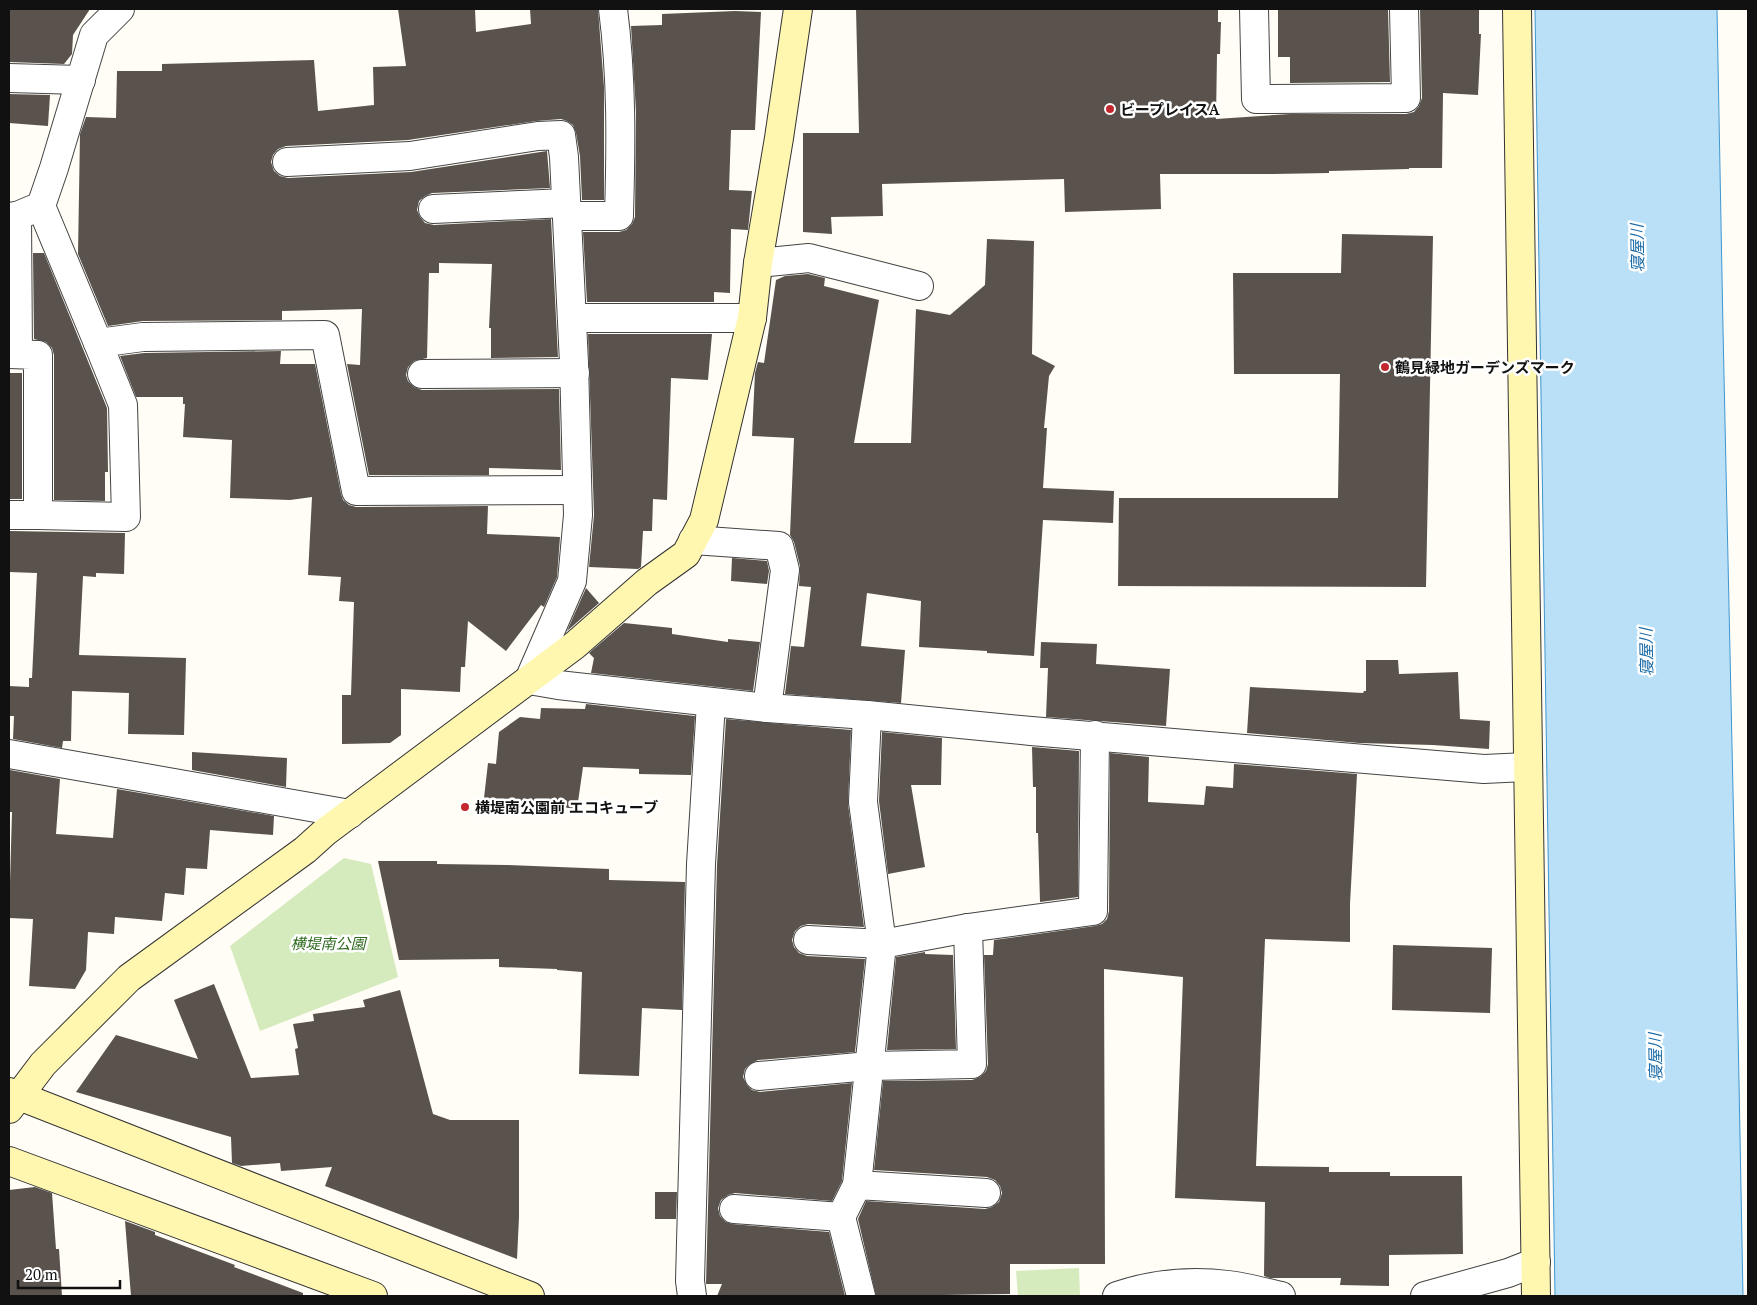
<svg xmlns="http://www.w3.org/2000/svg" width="1757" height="1305" font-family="'PT Serif','Noto Sans JP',serif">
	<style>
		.green { fill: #d5ebbd }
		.water { fill: #b9e0f7; stroke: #3f96cf }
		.building { fill: #5a524d }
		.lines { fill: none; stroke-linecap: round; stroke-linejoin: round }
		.street-casing { stroke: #444; stroke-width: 30 }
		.secondary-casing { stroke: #333; stroke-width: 30 }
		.street { stroke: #fff; stroke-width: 28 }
		.secondary { stroke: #fff6b0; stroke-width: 28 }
		.poi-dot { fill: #c4262e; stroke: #fff; stroke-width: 2 }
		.labels { text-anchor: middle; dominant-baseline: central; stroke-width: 5; stroke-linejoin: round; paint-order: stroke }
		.poi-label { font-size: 15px; font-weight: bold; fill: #111; stroke: #fff; text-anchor: start }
		.park-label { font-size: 15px; font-style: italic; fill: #2f6b1f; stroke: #fff }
		.water-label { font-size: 16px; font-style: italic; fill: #1768a6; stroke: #fff }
	</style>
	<rect width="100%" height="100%" fill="#fffdf5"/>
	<g class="green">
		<path d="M344 858 371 864 398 977 260 1031 230 946Z"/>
		<path d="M1079 1268 1080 1296H1018L1016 1271Z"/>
	</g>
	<path class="water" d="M1535 9H1717C1724 438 1736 867 1743 1296H1555Z"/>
	<g class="building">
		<path d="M9 9H90L73 35 72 54 64 64 9 62Z"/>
		<path d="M398 9H475L476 32 531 24 530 9H598L604 87V200H582L580 156 576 133 573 125 567 121 561 119 536 121 408 140 286 146 278 149 273 155 271 162 274 171 280 176 288 178 411 172 547 151 550 188 432 193 425 196 419 201 417 210 420 217 425 223 434 225 551 219 558 357 491 358V328H489L492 264 439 263V273H429L427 358 414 361 408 367 406 375 408 381 414 387 422 390 559 389 561 470 489 468V475H369L347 364 360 365 362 309 282 311V320L143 321 108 326 78 254 80 134 86 117 116 118 117 71H162V64L314 60 318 111 374 105 373 67 406 66Z"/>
		<path d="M856 9H1218V22H1221L1220 54H1217L1216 119 1290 114H1406L1414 112 1419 106 1422 98 1420 9H1479V34H1481L1478 95 1443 93 1442 168H1409V169L1329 171V173L1273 174H1160L1161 209 1065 212 1064 179 882 184 883 216 831 217 832 234 803 232V133H859Z"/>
		<path d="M1278 9H1388L1390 82 1290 83V57H1278Z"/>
		<path d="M735 11 761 12 755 130H731L729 190 752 191 748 230 731 229 730 293 714 292V302H587L583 232H619L626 230 632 224 635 217 636 112 631 26 662 25V14Z"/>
		<path d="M9 94 50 95 48 126 9 123Z"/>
		<path d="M1342 234 1433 236 1426 587 1118 586 1119 498H1338L1340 374H1234L1233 273H1341Z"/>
		<path d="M987 239 1034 241 1032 354 1055 366 1049 376 1044 428H1047L1043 488 1114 491 1113 523 1043 520 1034 656 987 653V651L919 647 921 601 867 593 861 646 905 650 901 703 785 694 791 646 804 647 811 587 799 586 800 566 794 542 790 535 794 438 752 436 755 373 758 362 764 363 776 280 785 276 808 274 825 278 824 286 879 300 854 443H911L916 309 950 315 985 285Z"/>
		<path d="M33 253H44L107 408 108 472H105V501L54 500V355L52 348 46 342 34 339Z"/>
		<path d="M588 334H712L708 380 671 378 667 500 653 499 652 531H643L641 567 638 569 589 567 594 515Z"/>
		<path d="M281 351 280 364H315L341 494 343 500 349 505 356 507 488 506 487 534 560 537 557 577 544 607 541 605 506 651 468 621 465 667H461L460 692 401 689V735L390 743 342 744V695H351L354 602 339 601 341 577 308 575 312 497 290 500 230 498 232 440 183 437 185 404H183V397H136L120 356 144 353Z"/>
		<rect x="9" y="373" width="13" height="126"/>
		<path d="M9 531 125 533 124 574 96 573V577L83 576 79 655 186 658 184 735 128 734 129 693 72 691 71 741H63L62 748 13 739 14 716H9V686L29 687V678H32L37 573 9 572Z"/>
		<path d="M732 558 767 561 769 571 767 584 731 581Z"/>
		<path d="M586 588 599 603 567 631Z"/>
		<path d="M624 623 672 628V634L728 642V639L760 642 753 691 591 673 594 658 589 653Z"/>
		<path d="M1041 642 1097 644 1096 664 1170 669 1166 726 1046 717 1048 668H1040Z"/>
		<path d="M1366 660H1398L1399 674 1458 672 1460 719 1490 721 1489 749 1433 745 1359 743 1247 733 1250 687 1363 693 1364 691H1366Z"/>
		<path d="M586 704 695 716 691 775 639 774V769L583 767 577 809 484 798 488 763 496 764 499 732 520 717 540 719 541 708 585 709Z"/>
		<path d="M726 719 851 730 848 804 864 927 808 924 801 926 795 931 792 940 794 947 799 953 807 956 865 959 855 1052 758 1060 750 1064 745 1069 743 1077 747 1085 752 1090 760 1092 852 1083 842 1181 832 1201 735 1193 728 1195 721 1200 718 1208 720 1216 726 1222 732 1224 829 1232 845 1296H717L722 1284H706L717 865Z"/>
		<path d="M882 732 942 738 941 785H911L925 867 888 874 879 801Z"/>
		<path d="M1032 747 1079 751 1078 897 1040 902 1038 833H1036V787H1033Z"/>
		<path d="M192 752 287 758 286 787 192 770Z"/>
		<path d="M1110 753 1149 757 1148 802 1204 805 1206 786 1233 788 1234 764 1357 774 1350 904V942L1265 939 1256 1166 1329 1167V1172H1390V1176H1462L1463 1254 1389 1255V1286L1340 1285 1341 1278H1270L1264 1276 1265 1202 1175 1198 1183 977 1104 969 1105 1264H1010V1294L876 1296 858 1219 866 1201 985 1209 992 1207 999 1202 1002 1193 1000 1186 995 1180 987 1177 874 1170 883 1081 972 1080 980 1077 986 1071 988 1064 984 955H993L994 940 1095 926 1102 924 1107 919 1109 911Z"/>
		<path d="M10 770 60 779 56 834 113 838 117 789 274 816 273 835 210 830 207 869 186 868 184 895 165 893 162 921 115 917 114 934 88 932 86 970 75 989 29 986 33 919 9 918 12 812H9Z"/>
		<path d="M378 861H437V864L507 865 609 869V880L685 882 682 1010 642 1008 639 1076 579 1074 582 972 557 970V969L499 967V959L399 960Z"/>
		<path d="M1393 945 1492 948 1490 1013 1392 1010Z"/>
		<path d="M925 952V954L953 955 956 1049 887 1050 896 957Z"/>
		<path d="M214 984 251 1078 299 1075 295 1049 298 1048 293 1024 314 1021 313 1014 365 1007 363 1000 400 990 433 1114 450 1120H519V1217L517 1259 325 1186 332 1167 281 1171 280 1163 241 1166 232 1163 231 1137 76 1092 116 1035 198 1059 174 1000Z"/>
		<path d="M35 1187 52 1193 56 1249H59L62 1296H9V1190Z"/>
		<path d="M655 1192H677L676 1219H655Z"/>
		<path d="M125 1221 155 1232V1235L235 1265 234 1267 303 1293V1296H131Z"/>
	</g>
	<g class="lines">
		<defs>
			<g id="street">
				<path d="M1254 9 1256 99 1406 98 1404 9"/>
				<path d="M9 78 81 80"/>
				<path d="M287 162 410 156 538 136 561 135 564 157 574 363 578 515 572 581 529 680 558 685 767 708 867 715 1031 731 1484 769 1528 767"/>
				<path d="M41 206 98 343 143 337 325 335 356 491 577 490"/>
				<path d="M433 209 566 203"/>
				<path d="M17 216 18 354"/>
				<path d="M567 216H619C621 146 622 78 613 9"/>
				<path d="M9 217 17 216 41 206 54 168 94 35 120 9"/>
				<path d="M758 263 809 258 919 286"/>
				<path d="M572 318H752"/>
				<path d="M9 354 38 355V515H9"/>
				<path d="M422 374 575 373"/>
				<path d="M38 515 126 517 123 405 98 343"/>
				<path d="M693 540 779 546 785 570 767 708"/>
				<path d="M9 754 350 814"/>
				<path d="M808 940 882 944 968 928 1093 911 1095 735"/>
				<path d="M759 1076 869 1066 972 1064 968 928"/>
				<path d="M857 1185 882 944 863 802 867 715"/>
				<path d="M734 1209 841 1217 857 1185 986 1193"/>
				<path d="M841 1217 861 1296"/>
				<path d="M692 1296 690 1281 701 864 711 703"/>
				<path d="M1117 1296C1153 1284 1190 1280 1228 1285 1245 1287 1263 1292 1281 1296"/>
				<path d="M1425 1296 1508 1273 1536 1262"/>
			</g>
			<g id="secondary">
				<path d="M1517 9 1536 1296"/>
				<path d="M9 1092 530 1296"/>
				<path d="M9 1109 43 1064 129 978 305 850 325 832 575 645 647 582 686 554 704 520 752 318 758 263 779 138 798 9"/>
				<path d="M9 1161 373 1296"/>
			</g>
		</defs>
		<use href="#street" class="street-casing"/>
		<use href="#secondary" class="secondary-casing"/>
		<use href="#street" class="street"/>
		<use href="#secondary" class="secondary"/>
	</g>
	<g class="poi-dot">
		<circle cx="1110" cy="109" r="5"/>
		<circle cx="1385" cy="367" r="5"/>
		<circle cx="465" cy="807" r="5"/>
	</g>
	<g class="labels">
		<g class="poi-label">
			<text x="1120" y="109">ビープレイスA</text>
			<text x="1395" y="367">鶴見緑地ガーデンズマーク</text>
			<text x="475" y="807">横堤南公園前 エコキューブ</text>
		</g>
		<g class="park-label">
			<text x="328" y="943">横堤南公園</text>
		</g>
		<g class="water-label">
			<text transform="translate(1637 248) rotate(-91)">寝屋川</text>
			<text transform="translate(1646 652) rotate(-91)">寝屋川</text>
			<text transform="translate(1655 1057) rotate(-91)">寝屋川</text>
		</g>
	</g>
	<rect width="1757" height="1305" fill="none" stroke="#111111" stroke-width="20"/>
	<path d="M18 1280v8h102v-8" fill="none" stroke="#111111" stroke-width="2.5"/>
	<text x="25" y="1280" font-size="15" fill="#111111" stroke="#ffffff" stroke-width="4" paint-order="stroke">20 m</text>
</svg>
